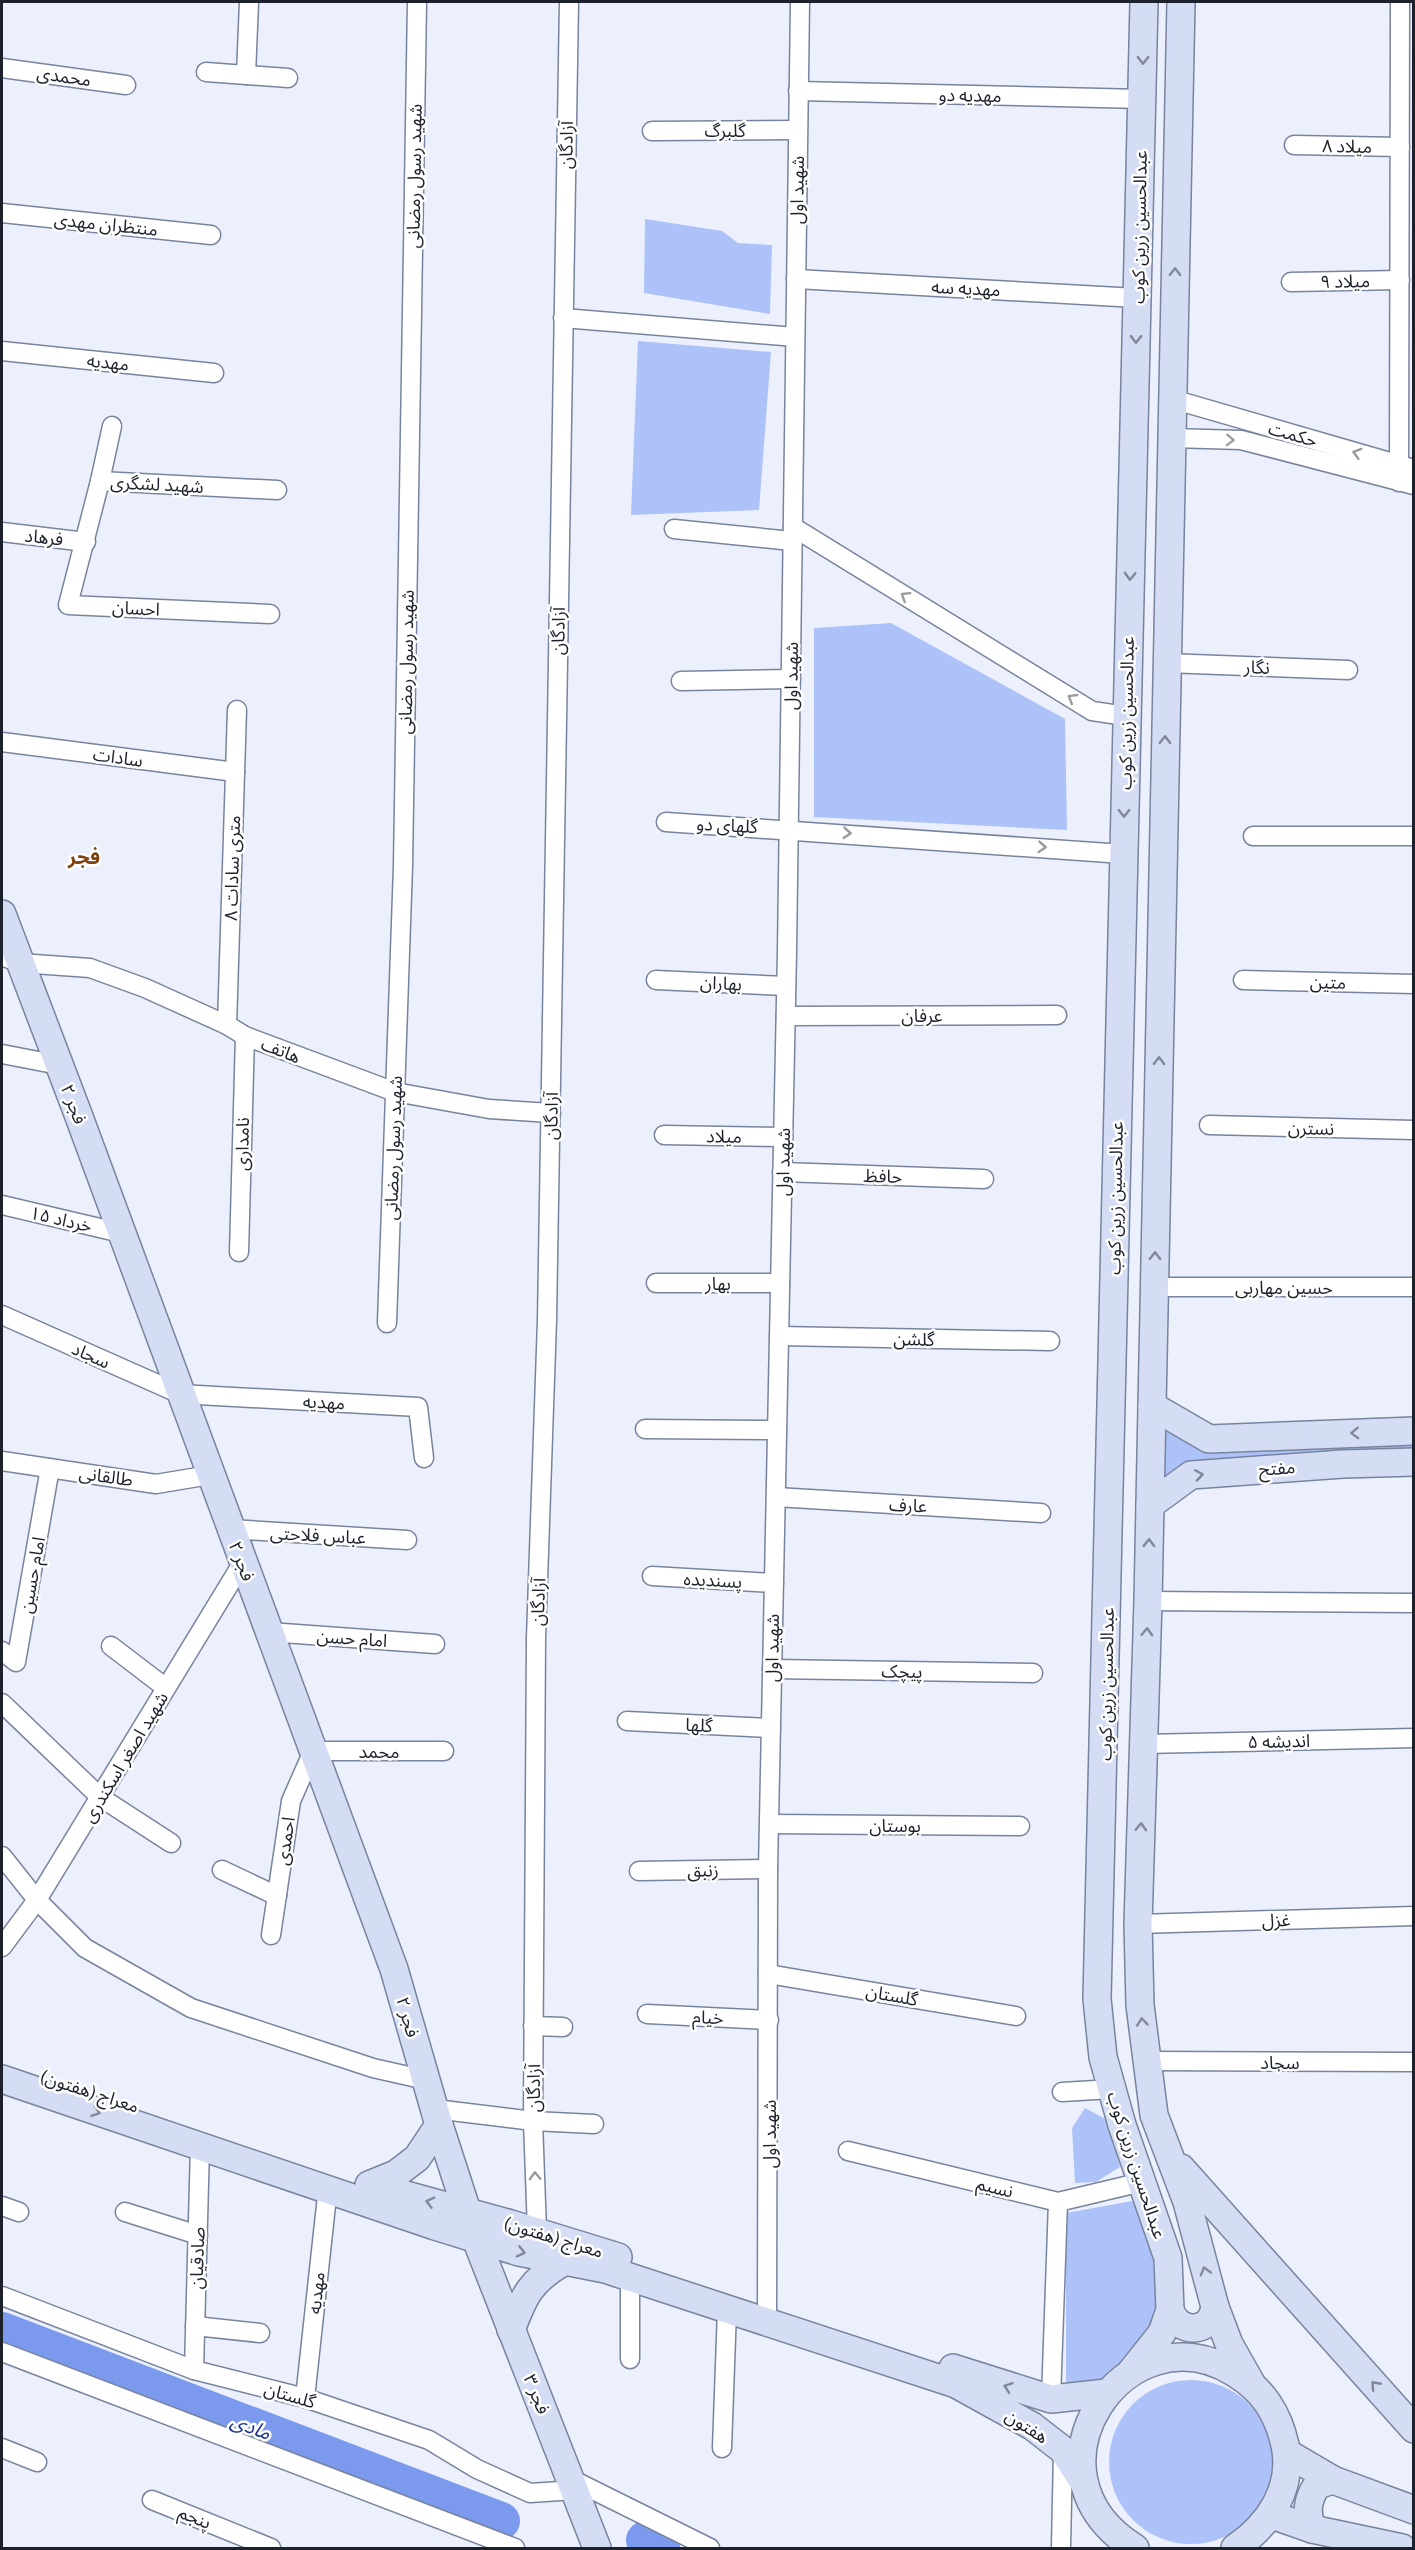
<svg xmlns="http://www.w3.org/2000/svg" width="1415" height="2550" font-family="'Archivo Narrow','Noto Sans Arabic',sans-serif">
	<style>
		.green { fill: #adc2f8 }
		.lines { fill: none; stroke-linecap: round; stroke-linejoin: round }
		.river { stroke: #7b9aee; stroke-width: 38 }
		.street-casing { stroke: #78839d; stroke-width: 21 }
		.secondary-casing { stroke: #78839d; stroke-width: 30 }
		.street { stroke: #fff; stroke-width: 18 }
		.secondary { stroke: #d5ddf5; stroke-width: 27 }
		.oneway { stroke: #82889b }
		.oneway2 { stroke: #999ba0 }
		.labels { text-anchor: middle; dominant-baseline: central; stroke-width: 5; stroke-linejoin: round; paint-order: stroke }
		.street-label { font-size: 18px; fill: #1d212c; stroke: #fff }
		.neighbourhood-label { font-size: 20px; font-weight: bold; fill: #7c430d; stroke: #fff }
		.water-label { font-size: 20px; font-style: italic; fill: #1f3594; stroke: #fff }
	</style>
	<rect width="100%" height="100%" fill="#ebf0fc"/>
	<g class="green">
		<path d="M645 219 722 231 738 243 772 245 770 314 644 293Z"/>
		<path d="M638 341 771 352 759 510 631 515Z"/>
		<path d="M891 623 1065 719 1067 830 814 817V628Z"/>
		<path d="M1167 1425 1413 1438V1457L1160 1482Z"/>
		<path d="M1085 2108 1107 2120 1120 2167 1096 2182 1075 2183 1072 2128Z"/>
		<path d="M1132 2201 1164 2257 1166 2311 1115 2377 1066 2385V2213Z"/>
		<circle cx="1191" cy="2462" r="82"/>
	</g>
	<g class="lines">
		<g class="river">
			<path d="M2 2331 501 2521"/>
			<path d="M645 2540 661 2548"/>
		</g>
		<defs>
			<g id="street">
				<path d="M2 68 126 85"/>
				<path d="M206 72 288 78"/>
				<path d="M246 75 249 2"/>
				<path d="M798 91 1142 99"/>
				<path d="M652 131 797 130"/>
				<path d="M1294 145 1400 147"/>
				<path d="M2 213 211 235"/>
				<path d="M796 279 1137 298"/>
				<path d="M1291 282 1400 280"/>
				<path d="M563 318 795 337"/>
				<path d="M2 351 214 373"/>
				<path d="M1172 399 1414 469"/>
				<path d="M1171 438 1241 440 1414 485"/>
				<path d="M100 481 112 426"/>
				<path d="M1399 482 1400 2"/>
				<path d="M793 527 1092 711 1126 716"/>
				<path d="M674 529 792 541"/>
				<path d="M2 532 86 542"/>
				<path d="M270 614 68 605 100 481 277 490"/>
				<path d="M1166 663 1348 670"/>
				<path d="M681 681 791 679"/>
				<path d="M2 742 235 772"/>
				<path d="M666 822 1123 854"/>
				<path d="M1253 836H1414"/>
				<path d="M2 956 20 963 90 968 145 988 227 1025 245 1036 395 1092 489 1109 551 1113"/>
				<path d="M656 980 786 986"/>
				<path d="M1243 980 1414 984"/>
				<path d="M786 1016 1057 1015"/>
				<path d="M227 1025 237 710"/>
				<path d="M2 1054 59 1065"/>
				<path d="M1209 1125 1414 1130"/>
				<path d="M664 1135 783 1137"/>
				<path d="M782 1172 984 1179"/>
				<path d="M2 1205 121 1233"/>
				<path d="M239 1252 245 1036"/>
				<path d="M656 1283H780"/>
				<path d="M1155 1287H1414"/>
				<path d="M2 1315 180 1394 418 1407 424 1458"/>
				<path d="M387 1323 403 866 417 2"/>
				<path d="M779 1336 1050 1341"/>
				<path d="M645 1429 777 1430"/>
				<path d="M2 1461 156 1484 210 1475"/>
				<path d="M776 1497 1041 1513"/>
				<path d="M230 1529 407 1540"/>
				<path d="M652 1576 774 1583"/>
				<path d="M1148 1601 1414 1603"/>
				<path d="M269 1632 435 1644"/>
				<path d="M111 1646 166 1688"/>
				<path d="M2 1651 16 1662 50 1468"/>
				<path d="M772 1669 1033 1673"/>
				<path d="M2 1703 100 1797 171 1843"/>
				<path d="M627 1721 771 1728"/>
				<path d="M1144 1744 1414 1738"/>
				<path d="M770 1824 1020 1826"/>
				<path d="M2 1856 37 1900 85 1948 191 2008 373 2068 426 2080"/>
				<path d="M222 1870 277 1896"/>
				<path d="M639 1871 768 1869"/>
				<path d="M1138 1924 1414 1916"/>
				<path d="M271 1935 291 1801 313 1751H444"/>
				<path d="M2 1947 37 1900 243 1562"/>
				<path d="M768 1974 1016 2016"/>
				<path d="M647 2014 769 2020"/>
				<path d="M533 2026 563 2027"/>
				<path d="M1146 2061 1414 2062"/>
				<path d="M1062 2092 1112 2089"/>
				<path d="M435 2109 533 2121 594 2124"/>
				<path d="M848 2151 1058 2202 1142 2182"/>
				<path d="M2 2206 19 2212"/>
				<path d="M125 2212 198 2235"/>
				<path d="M537 2231 533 2121 536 1638 547 1320 569 2"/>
				<path d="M2 2296 194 2370 305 2398 429 2440 477 2469 530 2493 575 2490"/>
				<path d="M767 2323 768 1869 787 952 800 2"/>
				<path d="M195 2326 260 2333"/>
				<path d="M2 2352 515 2548"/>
				<path d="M630 2359V2277"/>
				<path d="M194 2370 200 2146"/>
				<path d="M305 2398 328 2187"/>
				<path d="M1051 2399 1058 2202"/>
				<path d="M2 2448 37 2462"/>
				<path d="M722 2448 727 2310"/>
				<path d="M571 2479 710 2548"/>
				<path d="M152 2500 271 2548"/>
				<path d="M1061 2548 1063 2452"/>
			</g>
			<g id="secondary">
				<path d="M1181 2 1148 1601 1138 1924 1140 2005 1154 2115 1187 2202 1215 2307 1229 2344 1251 2383"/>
				<path d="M2 914 78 1114 394 1969 439 2125 476 2239 597 2548"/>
				<path d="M1152 1406 1209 1439 1414 1431"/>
				<path d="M1150 1505 1191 1475 1343 1464 1414 1462"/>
				<path d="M2 2079 435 2226 519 2252 605 2269 956 2384 1032 2426 1063 2450 1084 2483"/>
				<path d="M1181 2168 1414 2429"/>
				<path d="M369 2185 396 2174 417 2158 439 2125"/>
				<path d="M370 2185 511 2224 618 2257"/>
				<path d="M1170 2310C1179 2335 1211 2334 1215 2307"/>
				<path d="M511 2330C524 2296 530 2281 563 2262"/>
				<path d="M953 2368 1051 2399 1107 2393"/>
				<path d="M1131 2372 1162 2333 1170 2310 1168 2258 1122 2125 1103 2057 1097 1999 1144 2"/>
				<path d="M1287 2453 1333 2480 1414 2510"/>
				<path d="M1272 2515 1312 2529 1402 2548"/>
				<path d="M1312 2529C1306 2511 1307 2501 1317 2485L1333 2480"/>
				<path d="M1135 2548C1012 2472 1127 2305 1235 2373 1263 2390 1278 2413 1285 2445 1294 2488 1269 2525 1235 2548"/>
			</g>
		</defs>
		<use href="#street" class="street-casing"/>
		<use href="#secondary" class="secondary-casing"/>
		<use href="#street" class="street"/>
		<use href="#secondary" class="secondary"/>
	</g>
	<defs><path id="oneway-chevron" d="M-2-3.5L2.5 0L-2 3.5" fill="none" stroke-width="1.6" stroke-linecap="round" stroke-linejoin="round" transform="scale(1.5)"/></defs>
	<g class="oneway">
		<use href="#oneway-chevron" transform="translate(1143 60) rotate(91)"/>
		<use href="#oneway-chevron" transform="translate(1175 272) rotate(-89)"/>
		<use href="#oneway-chevron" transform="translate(1136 339) rotate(91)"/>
		<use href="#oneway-chevron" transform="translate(1130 576) rotate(92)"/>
		<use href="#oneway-chevron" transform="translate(1165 740) rotate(-89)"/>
		<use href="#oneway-chevron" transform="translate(1124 813) rotate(91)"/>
		<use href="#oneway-chevron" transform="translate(1159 1061) rotate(-89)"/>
		<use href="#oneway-chevron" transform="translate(1155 1256) rotate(-89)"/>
		<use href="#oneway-chevron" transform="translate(1355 1433) rotate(178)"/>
		<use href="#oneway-chevron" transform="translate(1199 1475) rotate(-9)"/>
		<use href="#oneway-chevron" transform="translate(1149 1543) rotate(-89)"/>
		<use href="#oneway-chevron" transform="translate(1147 1632) rotate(-88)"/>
		<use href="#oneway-chevron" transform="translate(1141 1827) rotate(-88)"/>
		<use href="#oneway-chevron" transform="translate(1142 2022) rotate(-96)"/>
		<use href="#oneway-chevron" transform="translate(96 2112) rotate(19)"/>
		<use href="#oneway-chevron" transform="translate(430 2202) rotate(-165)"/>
		<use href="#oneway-chevron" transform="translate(521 2252) rotate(14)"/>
		<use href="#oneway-chevron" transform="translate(1205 2271) rotate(-106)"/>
		<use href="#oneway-chevron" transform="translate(1375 2385) rotate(-132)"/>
		<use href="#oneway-chevron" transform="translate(1008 2387) rotate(-161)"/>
	</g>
	<g class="oneway2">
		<use href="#oneway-chevron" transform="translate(1230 440) rotate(2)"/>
		<use href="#oneway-chevron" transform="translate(1357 453) rotate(-164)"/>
		<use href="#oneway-chevron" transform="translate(905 596) rotate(-148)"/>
		<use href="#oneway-chevron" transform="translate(1072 698) rotate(-149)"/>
		<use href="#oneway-chevron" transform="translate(847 833) rotate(4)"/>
		<use href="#oneway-chevron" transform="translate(1042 847) rotate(4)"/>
		<use href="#oneway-chevron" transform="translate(535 2176) rotate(-92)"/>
	</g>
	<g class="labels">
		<g class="street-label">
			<text transform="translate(64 76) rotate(8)">محمدی</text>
			<text transform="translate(970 95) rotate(1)">مهدیه دو</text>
			<text x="725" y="130">گلبرگ</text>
			<text transform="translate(566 145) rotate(-89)">آزادگان</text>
			<text transform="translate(1347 146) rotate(1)">میلاد ۸</text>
			<text transform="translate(414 176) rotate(-89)">شهید رسول رمضانی</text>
			<text transform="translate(797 190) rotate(-89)">شهید اول</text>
			<text transform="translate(106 224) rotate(6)">منتظران مهدی</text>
			<text transform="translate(1139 227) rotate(-89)">عبدالحسین زرین کوب</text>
			<text transform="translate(1345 281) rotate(-1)">میلاد ۹</text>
			<text transform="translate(966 288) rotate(3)">مهدیه سه</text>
			<text transform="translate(108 362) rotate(6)">مهدیه</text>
			<text transform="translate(1293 434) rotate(16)">حکمت</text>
			<text transform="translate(157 484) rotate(3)">شهید لشگری</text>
			<text transform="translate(44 537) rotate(6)">فرهاد</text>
			<text transform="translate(136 608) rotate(3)">احسان</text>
			<text transform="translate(558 631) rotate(-89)">آزادگان</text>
			<text transform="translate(406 662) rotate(-89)">شهید رسول رمضانی</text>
			<text transform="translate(1257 667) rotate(2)">نگار</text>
			<text transform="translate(791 676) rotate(-89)">شهید اول</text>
			<text transform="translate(1126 713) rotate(-89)">عبدالحسین زرین کوب</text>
			<text transform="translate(118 757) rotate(8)">سادات</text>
			<text transform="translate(727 825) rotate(3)">گلهای دو</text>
			<text transform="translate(232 868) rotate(-88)">۸ متری سادات</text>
			<text transform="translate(1328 982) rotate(1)">متین</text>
			<text transform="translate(721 983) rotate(3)">بهاران</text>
			<text x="922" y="1015">عرفان</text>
			<text transform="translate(281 1050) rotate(22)">هاتف</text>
			<text transform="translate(74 1104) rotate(69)">فجر ۲</text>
			<text transform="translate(551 1116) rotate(-89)">آزادگان</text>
			<text transform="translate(1311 1128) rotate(1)">نسترن</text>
			<text transform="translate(724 1136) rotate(1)">میلاد</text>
			<text transform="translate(242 1144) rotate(-89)">نامداری</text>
			<text transform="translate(393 1148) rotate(-88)">شهید رسول رمضانی</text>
			<text transform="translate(783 1162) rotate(-89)">شهید اول</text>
			<text transform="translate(883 1176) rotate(2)">حافظ</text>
			<text transform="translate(1115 1198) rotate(-89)">عبدالحسین زرین کوب</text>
			<text transform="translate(61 1219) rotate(13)">۱۵ خرداد</text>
			<text x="718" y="1283">بهار</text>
			<text x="1284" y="1287">حسین مهاربی</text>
			<text transform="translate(914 1339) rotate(1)">گلشن</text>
			<text transform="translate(91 1355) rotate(24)">سجاد</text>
			<text transform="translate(324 1402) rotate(3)">مهدیه</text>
			<text transform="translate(1277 1468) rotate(-4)">مفتح</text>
			<text transform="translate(106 1476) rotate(8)">طالقانی</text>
			<text transform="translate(908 1505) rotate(3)">عارف</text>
			<text transform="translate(318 1535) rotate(3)">عباس فلاحتی</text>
			<text transform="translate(242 1561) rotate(69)">فجر ۲</text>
			<text transform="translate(32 1575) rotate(-80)">امام حسین</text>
			<text transform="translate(713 1580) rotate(3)">پسندیده</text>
			<text transform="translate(538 1602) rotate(-88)">آزادگان</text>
			<text transform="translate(352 1638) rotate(4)">امام حسن</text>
			<text transform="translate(772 1648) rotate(-89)">شهید اول</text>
			<text transform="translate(902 1671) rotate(1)">پیچک</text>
			<text transform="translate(1106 1684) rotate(-89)">عبدالحسین زرین کوب</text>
			<text transform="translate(699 1725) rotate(3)">گلها</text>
			<text transform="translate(1279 1741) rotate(-1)">اندیشه ۵</text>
			<text x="379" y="1751">محمد</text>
			<text transform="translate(125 1757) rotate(-59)">شهید اصغر اسکندری</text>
			<text x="895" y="1825">بوستان</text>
			<text transform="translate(285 1841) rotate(-82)">احمدی</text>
			<text transform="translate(703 1870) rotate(-1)">زنبق</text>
			<text transform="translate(1276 1920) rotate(-2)">غزل</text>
			<text transform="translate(892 1995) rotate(10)">گلستان</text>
			<text transform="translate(408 2017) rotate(74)">فجر ۲</text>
			<text transform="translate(708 2017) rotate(3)">خیام</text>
			<text x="1280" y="2062">سجاد</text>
			<text transform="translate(533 2088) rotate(-90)">آزادگان</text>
			<text transform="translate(90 2091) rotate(18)">معراج (هفتون)</text>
			<text transform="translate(769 2134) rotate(-90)">شهید اول</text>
			<text transform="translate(1137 2165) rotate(72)">عبدالحسین زرین کوب</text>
			<text transform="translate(995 2187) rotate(14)">نسیم</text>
			<text transform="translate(554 2237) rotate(17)">معراج (هفتون)</text>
			<text transform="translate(197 2258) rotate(-88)">صادقیان</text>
			<text transform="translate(316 2293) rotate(-84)">مهدیه</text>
			<text transform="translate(537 2394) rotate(68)">فجر ۳</text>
			<text transform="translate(290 2395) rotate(16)">گلستان</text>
			<text transform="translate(1027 2426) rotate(33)">هفتون</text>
			<text transform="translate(195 2517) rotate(22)">پنجم</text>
		</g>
		<g class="neighbourhood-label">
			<text x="84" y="856">فجر</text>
		</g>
		<g class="water-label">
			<text transform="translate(251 2426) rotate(21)">مادی</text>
		</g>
	</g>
	<rect width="1415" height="2550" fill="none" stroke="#1d212c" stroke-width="6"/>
</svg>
